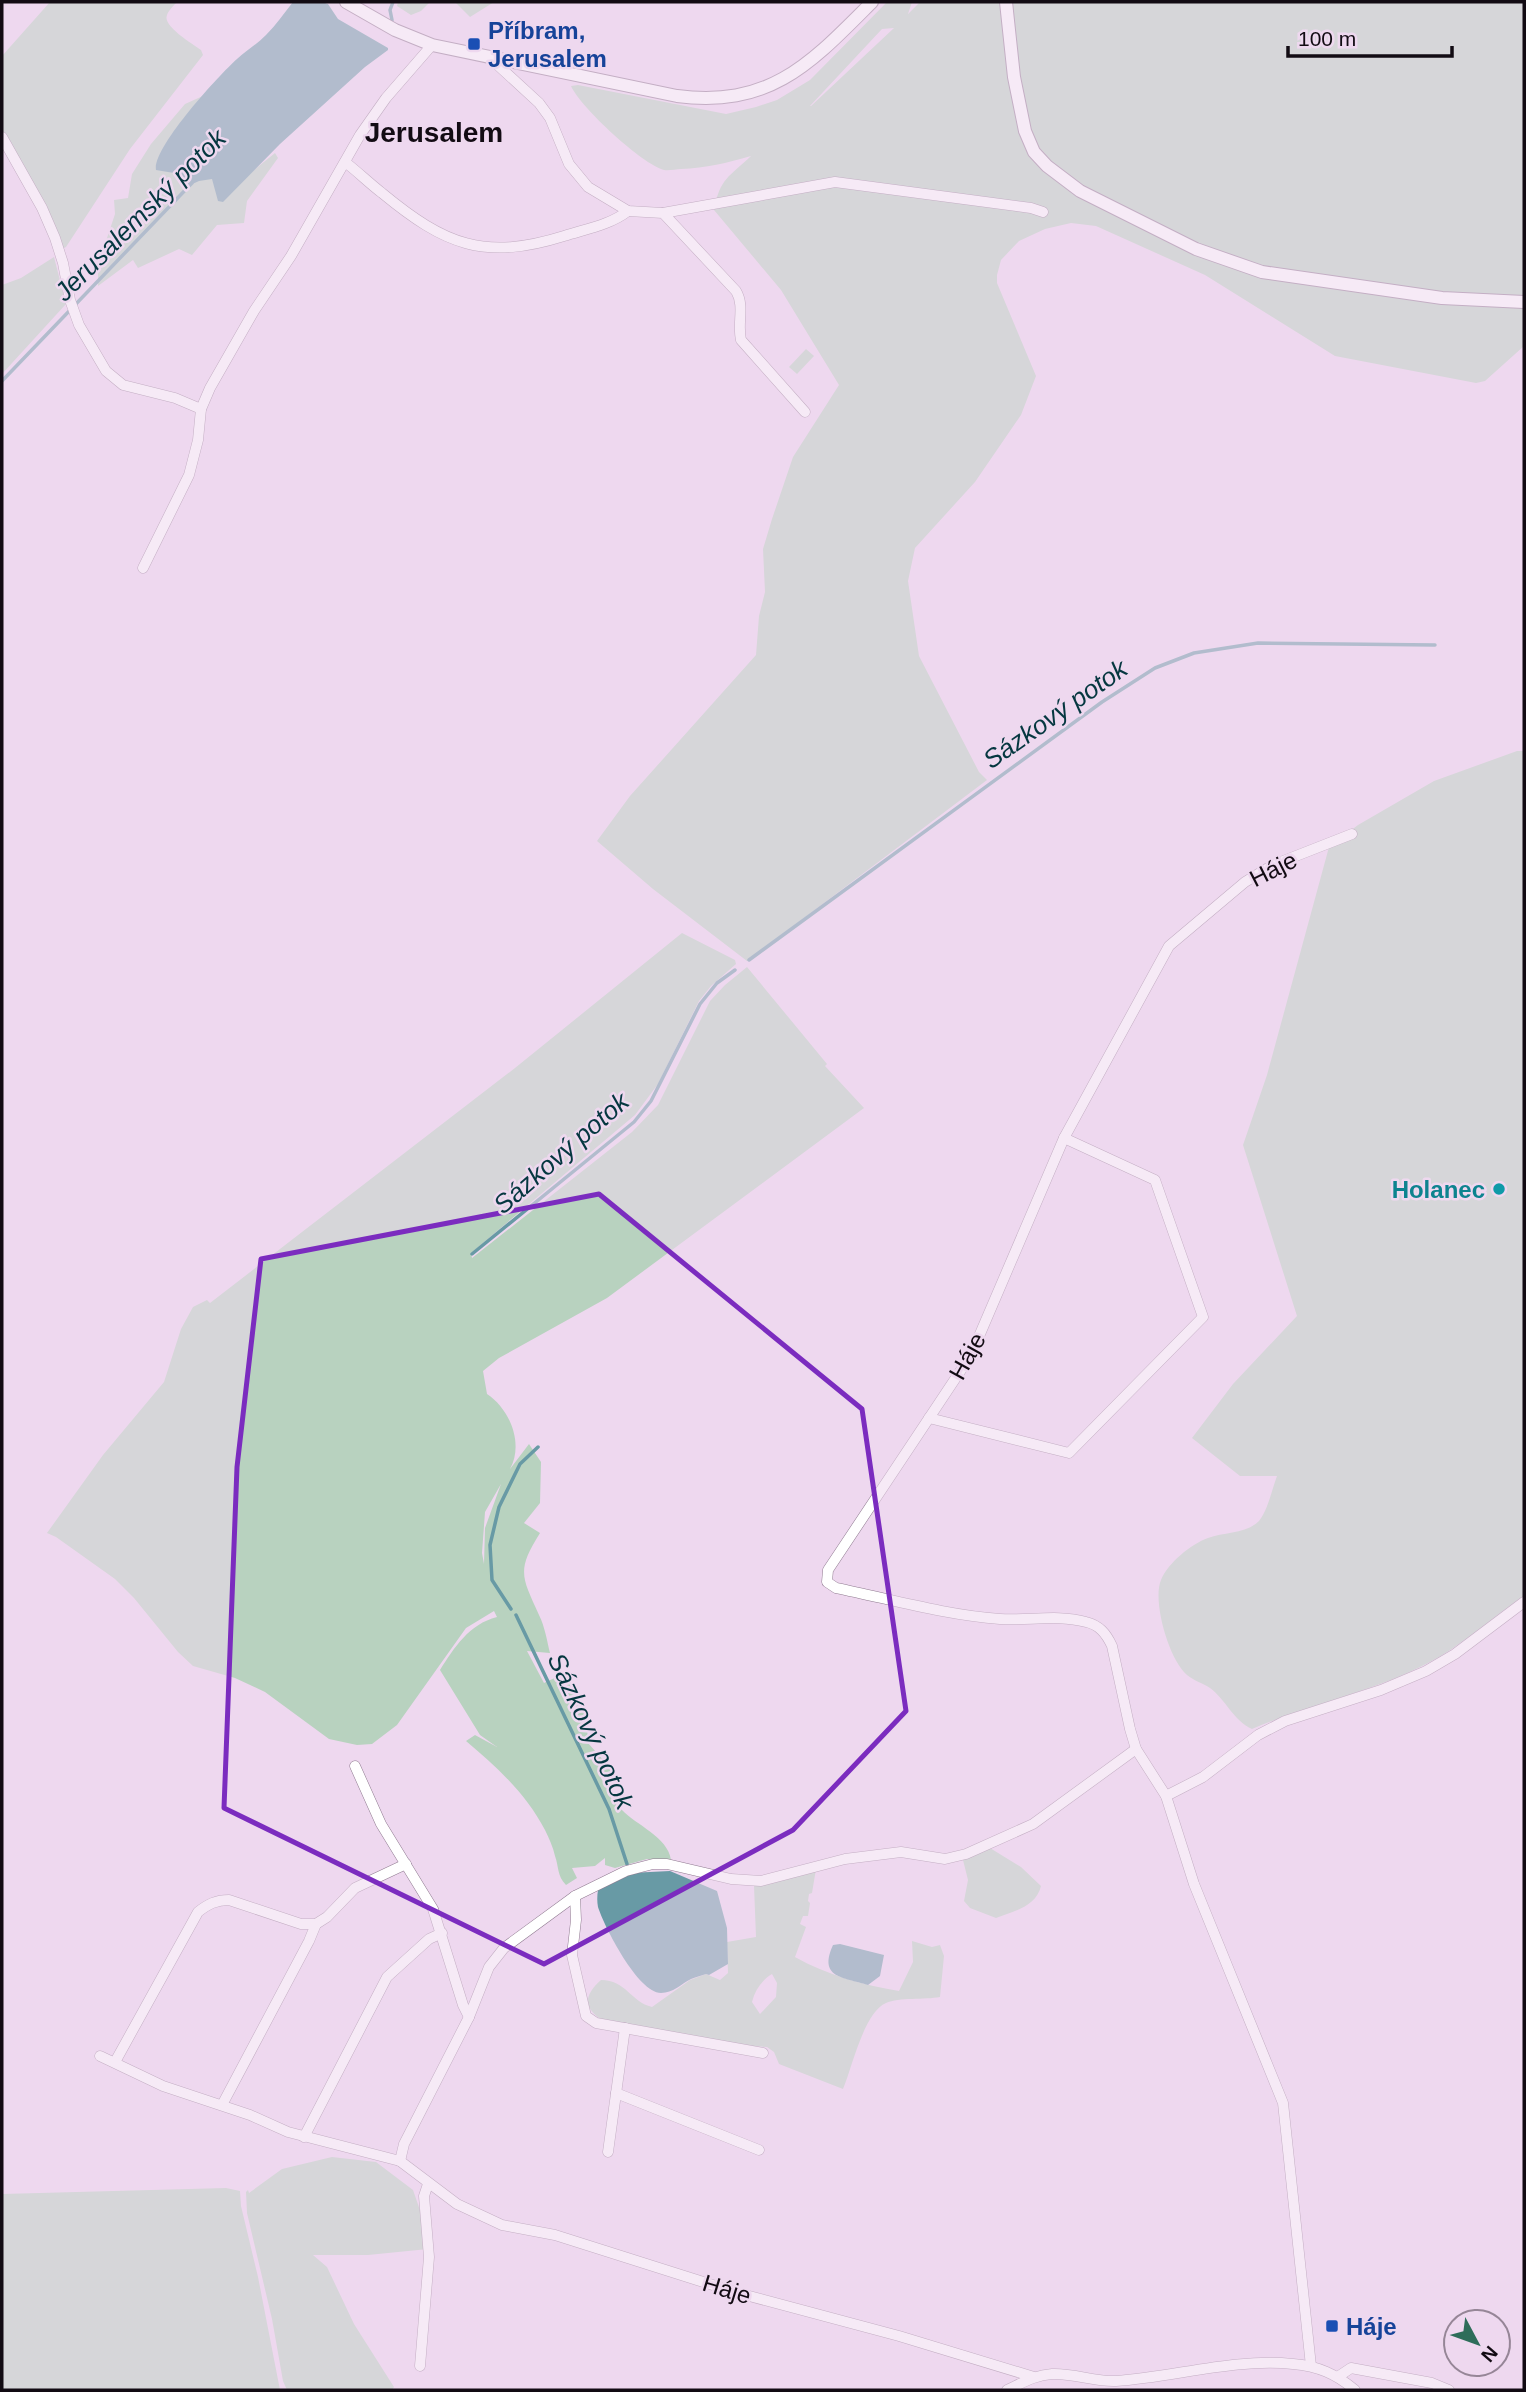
<svg xmlns="http://www.w3.org/2000/svg" width="1526" height="2392" font-family="Helvetica,sans-serif">
	<style>
		.green { fill: #b8d2bf; fill-rule: evenodd }
		.water { fill: #689aa5 }
		.lines { fill: none; stroke-linecap: round; stroke-linejoin: round }
		.stream { stroke: #689aa5; stroke-width: 3.5 }
		.minor-casing { stroke: #907b91; stroke-width: 11 }
		.tertiary-casing { stroke: #907b91; stroke-width: 14 }
		.minor { stroke: #fff; stroke-width: 10 }
		.tertiary { stroke: #fff; stroke-width: 12 }
		.marked { fill: none; stroke: #7b2cbf; stroke-width: 5; stroke-linejoin: round }
		.transit-dot { fill: #1a4fb4; stroke: #eed8ef; stroke-width: 2.5 }
		.culture-dot { fill: #0f9aa8; stroke: #eed8ef; stroke-width: 2.5 }
		.labels { text-anchor: middle; dominant-baseline: central; stroke-width: 5; stroke-linejoin: round; paint-order: stroke }
		.transit-label { font-size: 24px; font-weight: bold; fill: #164399; stroke: #eed8ef; text-anchor: start }
		.street-label { font-size: 24px; fill: #120b13; stroke: #eed8ef }
		.culture-label { font-size: 24px; font-weight: bold; fill: #0d838f; stroke: #eed8ef; text-anchor: end }
		.water-label { font-size: 26px; font-style: italic; fill: #053740; stroke: #eed8ef }
		.quarter-label { font-size: 28px; font-weight: bold; fill: #120b13; stroke: #eed8ef }
	</style>
	<rect width="100%" height="100%" fill="#eed8ef"/>
	<g class="green">
		<path d="M50 2H177C174 5 168 11 167 15 162 26 193 44 201 50L203 55 130 149 66 247 62 249 48 214 2 130V56Z"/>
		<path d="M398 2H430L421 11 411 15 397 6Z"/>
		<path d="M455 2H494L470 17Z"/>
		<path d="M887 2H912L908 14 920 2H1524V346L1485 381 1476 383 1335 356 1205 275 1096 226 1071 223 1045 229 1019 241 1001 260 997 275V283L1036 376 1021 415 975 482 915 548 908 581 919 656 979 772 987 780 747 961 653 889 597 841 630 796 756 655 759 616 765 592 763 549 772 519 793 457 839 385 781 290 714 210C720 178 729 177 751 156 727 163 706 168 681 169 676 169 669 171 664 170 642 164 581 108 571 86L578 85 726 114 756 107 777 100 810 80ZM894 28 811 106H810L882 29Z"/>
		<path d="M205 95 238 183 275 153 278 158 247 201 244 223 217 225 192 255 179 249 138 268 133 260 98 286V265L115 214 114 200 128 198 132 174 151 144 185 104Z"/>
		<path d="M54 257 66 304 2 374V285L21 278Z"/>
		<path d="M806 349 814 356 797 374 789 367Z"/>
		<path d="M1517 751H1524V1596C1493 1617 1460 1647 1428 1663 1372 1692 1309 1705 1252 1729 1233 1720 1226 1700 1210 1688 1203 1683 1194 1681 1187 1675 1169 1660 1152 1601 1161 1580 1168 1563 1191 1544 1208 1538 1224 1532 1246 1534 1259 1521 1268 1510 1272 1489 1277 1476H1240L1192 1438 1233 1384 1297 1316 1243 1145 1267 1075 1329 847 1358 825 1434 781Z"/>
		<path d="M682 933 735 960 736 964 711 986 699 1001 658 1084 635 1115 471 1253 472 1258 632 1132 658 1105 710 1001 725 985 747 967 827 1064 825 1066 864 1108 607 1298 499 1358 483 1371 487 1394C510 1409 524 1444 510 1469L529 1444 541 1462 540 1503 524 1523 540 1533C516 1571 522 1577 539 1615 545 1627 547 1641 550 1653L527 1651 544 1683 563 1674C586 1690 587 1717 588 1743L614 1772 601 1778C607 1788 613 1801 622 1810 636 1825 668 1837 671 1860L647 1859 615 1868 605 1865V1858L595 1866 572 1868 577 1878 566 1885C557 1876 559 1867 555 1856 553 1847 549 1838 545 1830 526 1794 497 1767 466 1741L475 1735 497 1747 480 1735 440 1670C454 1648 469 1624 497 1617L494 1611 466 1628 397 1725 372 1744 357 1745 329 1739 265 1692 235 1678 193 1666 178 1652 134 1598 115 1579 56 1537 47 1533 103 1455 164 1382 181 1329 193 1307 207 1300 210 1303 515 1068ZM501 1484 485 1528 484 1564 482 1553 485 1512Z"/>
		<path d="M990 1848 1021 1867 1041 1886C1036 1907 1014 1911 996 1918L970 1908 964 1901 968 1880 963 1860Z"/>
		<path d="M816 1869 812 1893 809 1894 808 1901 810 1903 808 1916H803L800 1924 806 1927 795 1957C827 1975 863 1985 899 1991L913 1962 912 1941 932 1947 940 1945 944 1956 940 1997C925 2000 899 1997 886 2003 864 2012 852 2068 843 2089L779 2064 774 2052 767 2047 722 2044 605 2022C583 2009 583 1996 601 1980 626 1980 631 2002 652 2007L690 1980 706 1974 720 1980 728 1973 727 1942 756 1937 754 1886 787 1879ZM772 1974 777 1983 776 1997 760 2014 752 2002C755 1990 762 1980 772 1974Z"/>
		<path d="M332 2157 376 2162 413 2190 422 2216 428 2249 368 2255H313L327 2267 354 2324 394 2387 392 2390H287L283 2381 272 2319 247 2213 246 2192 248 2190 249 2193 282 2169Z"/>
		<path d="M226 2188 240 2191 241 2206 258 2277 280 2390H2V2194Z"/>
	</g>
	<g class="water">
		<path d="M293 2H322L328 4 338 19 388 48V50L365 67 280 144 223 202 218 201 212 179 199 181 188 186 174 173 156 170C152 148 219 75 237 59 246 51 257 44 266 35 276 25 284 13 293 2Z"/>
		<path d="M670 1871 717 1891 727 1928 728 1964 709 1975 706 1974C701 1976 695 1977 691 1979 681 1984 673 1993 661 1993 638 1993 604 1926 598 1907 597 1902 597 1896 598 1890L630 1873Z"/>
		<path d="M840 1944 884 1955 880 1976 868 1985C843 1977 818 1978 833 1945Z"/>
	</g>
	<g class="lines">
		<g class="stream">
			<path d="M392 20 390 10 393 2"/>
			<path d="M2 381 192 183"/>
			<path d="M749 960 1102 702 1155 668 1194 653 1258 643 1435 645"/>
			<path d="M472 1254 634 1122 651 1101 700 1004 717 983 735 970"/>
			<path d="M511 1609 492 1580 490 1545 499 1507 520 1464 538 1447"/>
			<path d="M516 1615 609 1809 627 1864"/>
		</g>
		<defs>
			<g id="minor">
				<path d="M490 58 539 103 550 118 569 164 588 187 628 211 663 213 736 291C745 306 737 323 741 340L805 412"/>
				<path d="M2 137 42 208 55 238 63 263 70 300 79 325 106 371 123 385 175 398 201 409"/>
				<path d="M345 162C358 172 369 183 382 193 445 245 484 261 564 236 586 229 610 225 628 211"/>
				<path d="M663 213 835 182 1031 208 1043 212"/>
				<path d="M143 568 189 475 198 440 201 409 210 388 254 311 291 256 360 135 386 98 432 45"/>
				<path d="M929 1418 1069 1453 1203 1317 1155 1180 1064 1138"/>
				<path d="M355 1766 381 1824 433 1909 463 2005 469 2017"/>
				<path d="M1166 1796 1203 1777 1258 1735 1285 1721 1381 1690 1426 1671 1455 1654 1524 1602"/>
				<path d="M575 1896 576 1920 572 1955 586 2016 596 2023 763 2053"/>
				<path d="M100 2056 163 2086 250 2115 288 2132 400 2161 457 2204 502 2225 555 2235 738 2293 899 2336 1034 2377"/>
				<path d="M115 2062 198 1912C208 1904 216 1900 229 1900L301 1924H316L327 1917 355 1888 406 1864"/>
				<path d="M616 2093 759 2150"/>
				<path d="M222 2105 309 1941 316 1924"/>
				<path d="M304 2137 387 1977 429 1939 442 1933"/>
				<path d="M608 2152 625 2028"/>
				<path d="M400 2161 404 2144 469 2017 489 1967 504 1948 575 1896 626 1871 653 1864H667L731 1879 761 1881 845 1859 901 1852 945 1859 966 1854 1033 1824 1136 1749"/>
				<path d="M420 2366 429 2257 424 2196 428 2184"/>
				<path d="M1311 2366 1283 2103 1194 1884 1166 1796 1136 1749 1130 1729 1112 1646C1106 1633 1099 1625 1086 1622 1058 1614 1028 1621 1000 1619 945 1615 890 1599 836 1588L827 1582 828 1570 971 1355 1064 1138 1169 946 1245 882 1273 865 1352 834"/>
				<path d="M1339 2376 1351 2368 1432 2383 1449 2390"/>
				<path d="M1007 2390C1022 2383 1035 2375 1052 2374 1074 2373 1095 2382 1116 2381 1175 2377 1234 2358 1293 2364 1318 2366 1336 2374 1355 2390"/>
			</g>
			<g id="tertiary">
				<path d="M346 2 395 30 432 45 677 96C771 108 811 63 872 2"/>
				<path d="M1006 2 1014 77 1025 131 1034 152 1047 166 1080 191 1196 249 1262 272 1442 298 1524 302"/>
			</g>
		</defs>
		<use href="#minor" class="minor-casing"/>
		<use href="#tertiary" class="tertiary-casing"/>
		<use href="#minor" class="minor"/>
		<use href="#tertiary" class="tertiary"/>
	</g>
	<path d="M0 0H1526V2392H0ZM599 1194 862 1409 906 1711 793 1830 544 1964 224 1808 237 1467 261 1259Z" fill="#eed8ef" fill-opacity=".55" fill-rule="evenodd"/>
	<path class="marked" d="M599 1194 862 1409 906 1711 793 1830 544 1964 224 1808 237 1467 261 1259Z"/>
	<g class="transit-dot">
		<rect x="467" y="37" width="14" height="14" rx="3.5"/>
		<rect x="1325" y="2319" width="14" height="14" rx="3.5"/>
	</g>
	<circle class="culture-dot" cx="1499" cy="1189" r="7"/>
	<g class="labels">
		<g class="transit-label">
			<text x="488" y="30">Příbram,<tspan x="488" dy="28">Jerusalem</tspan></text>
			<text x="1346" y="2326">Háje</text>
		</g>
		<g class="street-label">
			<text transform="translate(1273 869) rotate(-27)">Háje</text>
			<text transform="translate(967 1356) rotate(-61)">Háje</text>
			<text transform="translate(727 2289) rotate(17)">Háje</text>
		</g>
		<g class="culture-label">
			<text x="1485" y="1189">Holanec</text>
		</g>
		<g class="water-label">
			<text transform="translate(140 215) rotate(-45)">Jerusalemský potok</text>
			<text transform="translate(1055 714) rotate(-35)">Sázkový potok</text>
			<text transform="translate(561 1153) rotate(-41)">Sázkový potok</text>
			<text transform="translate(591 1731) rotate(65)">Sázkový potok</text>
		</g>
		<g class="quarter-label">
			<text x="434" y="132">Jerusalem</text>
		</g>
	</g>
	<rect width="1526" height="2392" fill="none" stroke="#120b13" stroke-width="7"/>
	<g transform="translate(1477 2343) rotate(131)"><circle r="33" fill="#eed8ef" stroke="#968697" stroke-width="2"/>
	<path d="M0-5L12 26L0 18L-12 26Z" fill="#2e6d5a"/>
	<text y="-10" font-size="19" font-weight="bold" text-anchor="middle" fill="#120b13">N</text>
	</g>
	<path d="M1288 46v10h164v-10" fill="none" stroke="#120b13" stroke-width="3.5"/>
	<text x="1298" y="46" font-size="21" fill="#120b13" stroke="#eed8ef" stroke-width="5" paint-order="stroke">100 m</text>
</svg>
